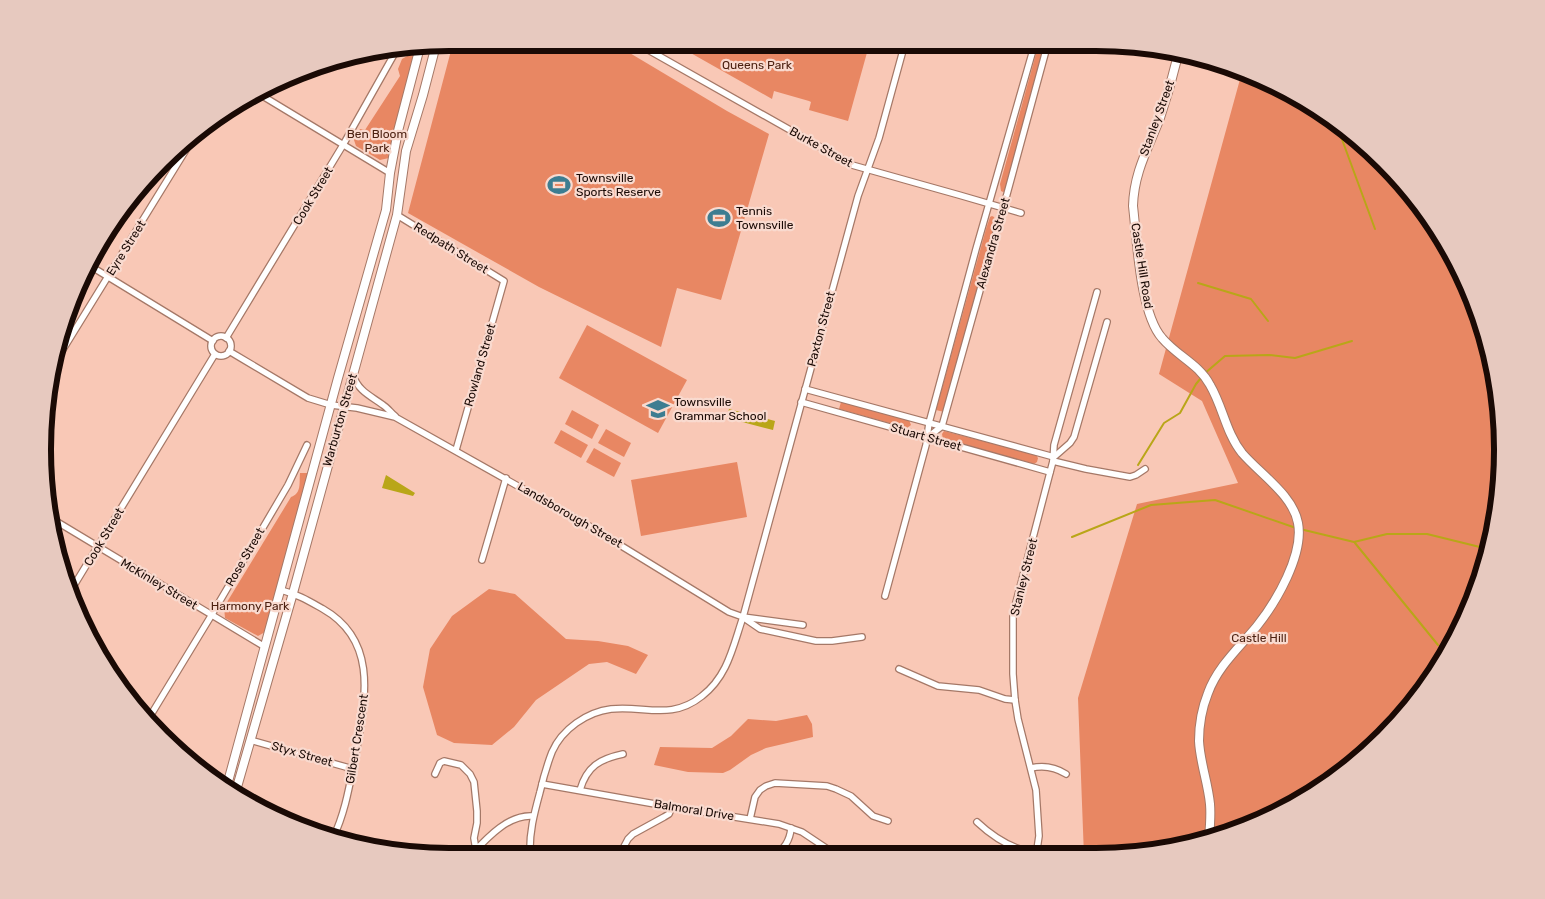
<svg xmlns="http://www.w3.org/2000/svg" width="1545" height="899" font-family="Rubik,sans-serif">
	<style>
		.green { fill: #e88763 }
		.water { fill: #b9a618 }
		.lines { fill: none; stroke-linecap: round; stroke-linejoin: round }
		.stream { stroke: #b9a618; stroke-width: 2 }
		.minor-casing { stroke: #a57867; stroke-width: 8 }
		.secondary-casing { stroke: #a57867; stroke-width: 10 }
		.minor { stroke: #fff; stroke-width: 5.5 }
		.secondary { stroke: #fff; stroke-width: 8 }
		.labels { text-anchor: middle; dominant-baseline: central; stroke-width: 4.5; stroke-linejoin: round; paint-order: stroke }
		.park-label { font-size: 12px; fill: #4c2111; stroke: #f9dacf }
		.street-label { font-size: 12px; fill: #1a0a05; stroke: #f9dacf }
		.poi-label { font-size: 12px; fill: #1a0a05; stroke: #f9dacf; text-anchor: start }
		.rim { fill: none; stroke: #1a0a05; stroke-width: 6 }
	</style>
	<rect width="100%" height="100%" fill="#f9c8b6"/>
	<g class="green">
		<path d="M453 43H613L727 111 769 134 721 300 677 288 661 347 539 287 408 213Z"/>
		<path d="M673 43H849L868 49 848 121 809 110 811 102 809 101 774 91 772 99Z"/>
		<path d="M1039 43H1046L1005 191 1003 192 1001 191 1000 184Z"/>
		<path d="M416 51 389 158 380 160 356 146 354 140 360 129 365 130 400 76 398 69 402 59Z"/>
		<path d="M1242 72 1321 111 1383 162 1434 223 1471 293 1495 370 1502 449 1495 529 1472 605 1434 675 1383 737 1299 802 1226 835 1122 856H1084L1078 698 1137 504 1238 483 1202 401 1159 374Z"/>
		<path d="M992 216 994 217 996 223 944 412 936 410 986 229 990 217Z"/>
		<path d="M587 325 687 380 658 433 559 378Z"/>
		<path d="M841 402 909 420 911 425 907 428 839 409Z"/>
		<path d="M572 410 599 425 592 439 565 424Z"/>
		<path d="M606 429 631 443 624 457 598 443Z"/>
		<path d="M561 430 588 445 581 458 554 443Z"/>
		<path d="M944 431 1036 455 1038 458 1037 462 1034 464 943 439 942 434Z"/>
		<path d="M594 448 621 463 614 477 586 462Z"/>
		<path d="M737 462 747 517 641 536 631 480Z"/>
		<path d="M300 473H308L265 632 258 636 225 618 224 607 291 497C302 493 299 483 300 473Z"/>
		<path d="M489 589 515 594 566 639 598 641 628 646 648 655 636 674 607 662 589 664 536 700 514 727 492 745 454 743 437 735 423 687 430 649 452 616Z"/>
		<path d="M807 715 812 724 813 737 766 748 751 755 730 770 723 773 688 772 654 765 660 747 712 748 731 736 748 719 776 721Z"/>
	</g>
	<g class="water">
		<path d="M729 409 775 421 773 430 727 418Z"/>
		<path d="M386 475 415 493 413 496 382 488Z"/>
	</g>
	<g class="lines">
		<g class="stream">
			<path d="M1331 119 1340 134 1375 229"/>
			<path d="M1198 283 1251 299 1268 321"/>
			<path d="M1204 374 1225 356 1269 355 1295 358 1352 341"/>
			<path d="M1138 465 1164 423 1180 413 1196 384 1201 378"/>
			<path d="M1300 529 1354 542 1387 534H1427L1488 549"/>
			<path d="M1072 537 1151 505 1215 500 1296 528"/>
			<path d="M1355 543 1438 645"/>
		</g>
		<defs>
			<g id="minor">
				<path d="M636 43 852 165 959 195 1021 213"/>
				<path d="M261 95 390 173"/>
				<path d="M397 215 504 281 456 450"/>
				<path d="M92 267 213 341"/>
				<circle cx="221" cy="346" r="10"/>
				<path d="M226 338 343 145 396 51"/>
				<path d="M229 351 308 398 331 405 357 408 395 417 589 526 729 612 743 617 803 625"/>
				<path d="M54 364 197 132"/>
				<path d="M353 375C358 391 371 396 383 405 388 408 391 413 395 416"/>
				<path d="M805 389 1054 457 1070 443 1074 437 1107 322"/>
				<path d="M801 402 1050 472"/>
				<path d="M928 437 942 426 1007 194 1048 43"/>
				<path d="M1053 461 1086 469 1130 477 1136 475 1145 469"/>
				<path d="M54 520 265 647"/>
				<path d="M482 560 506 478"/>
				<path d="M281 590C299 595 307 600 323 609 379 641 365 700 356 753 350 782 346 811 333 838"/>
				<path d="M70 592 215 354"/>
				<path d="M885 596 926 445 929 423 976 249 1035 43"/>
				<path d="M744 618 760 629 816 641H832L862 637"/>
				<path d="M899 669 938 686 979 690 1005 699 1015 700"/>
				<path d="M149 718 211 616 288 485 307 445"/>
				<path d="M250 740 353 769"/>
				<path d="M1031 768C1044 765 1055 767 1066 774"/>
				<path d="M435 774 440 763 444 761 461 765 470 774 474 782 477 811V823L474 838 476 850"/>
				<path d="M542 784 672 807 779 824 802 832 838 856"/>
				<path d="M580 790C587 766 600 759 623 754"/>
				<path d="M750 819 755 797 760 790 766 786 775 783 827 786 836 789 851 796 873 816 888 821"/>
				<path d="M977 822C993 837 1014 850 1036 853"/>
				<path d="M470 856C486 839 508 814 533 816"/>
				<path d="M530 856C529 833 534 814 540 792 543 779 547 765 552 752 562 729 587 712 611 709 644 705 671 721 702 696 728 676 733 646 743 617L858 196 879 138 905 43"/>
				<path d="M619 856 628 839 633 834 664 817 669 814 672 807"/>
				<path d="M775 856C784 848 790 841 791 828"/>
				<path d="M1036 856 1039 836 1036 790 1018 719 1015 700 1013 674V614L1053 461 1054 445 1097 292"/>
			</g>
			<g id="secondary">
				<path d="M1178 55C1173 76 1167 97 1160 118 1148 149 1134 172 1133 206 1137 240 1140 313 1162 338 1177 356 1199 364 1210 385 1223 407 1226 433 1242 453 1260 474 1293 495 1298 523 1304 555 1276 602 1257 626 1239 648 1218 666 1208 693 1202 708 1199 725 1199 741 1200 762 1208 783 1210 804 1211 816 1210 827 1209 838"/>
				<path d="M226 789 338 378 386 210 390 173 398 131 420 47"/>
				<path d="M235 794 293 593 397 215 406 151 423 95 436 45"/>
			</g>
		</defs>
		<use href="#minor" class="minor-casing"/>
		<use href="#secondary" class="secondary-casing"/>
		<use href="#minor" class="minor"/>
		<use href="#secondary" class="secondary"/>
	</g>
	<defs>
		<symbol id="stadium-bare" viewBox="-9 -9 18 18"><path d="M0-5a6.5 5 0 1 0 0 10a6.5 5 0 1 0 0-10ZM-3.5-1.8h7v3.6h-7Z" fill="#3d7d91" stroke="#f9dacf" stroke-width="2.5" paint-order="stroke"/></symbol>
		<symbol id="school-bare" viewBox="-9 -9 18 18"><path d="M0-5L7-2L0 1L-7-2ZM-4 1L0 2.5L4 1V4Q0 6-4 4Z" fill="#3d7d91" stroke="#f9dacf" stroke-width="2.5" paint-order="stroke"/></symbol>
	</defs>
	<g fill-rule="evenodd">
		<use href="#stadium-bare" x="543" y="169" width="32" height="32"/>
		<use href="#stadium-bare" x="703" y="202" width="32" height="32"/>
		<use href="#school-bare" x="642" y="393" width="32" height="32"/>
	</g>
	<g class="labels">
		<g class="park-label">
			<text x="757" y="65">Queens Park</text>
			<text x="377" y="134">Ben Bloom<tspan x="377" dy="14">Park</tspan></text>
			<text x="250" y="606">Harmony Park</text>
			<text x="1259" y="638">Castle Hill</text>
		</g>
		<g class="street-label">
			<text transform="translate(1157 118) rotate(-70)">Stanley Street</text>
			<text transform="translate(821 147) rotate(29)">Burke Street</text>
			<text transform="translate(313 196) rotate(-59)">Cook Street</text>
			<text transform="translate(993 243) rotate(-74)">Alexandra Street</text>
			<text transform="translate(126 248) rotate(-58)">Eyre Street</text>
			<text transform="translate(451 248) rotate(32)">Redpath Street</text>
			<text transform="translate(1142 266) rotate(81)">Castle Hill Road</text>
			<text transform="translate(821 329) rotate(-75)">Paxton Street</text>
			<text transform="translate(480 365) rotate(-74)">Rowland Street</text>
			<text transform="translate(340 420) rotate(-74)">Warburton Street</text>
			<text transform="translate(926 437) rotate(16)">Stuart Street</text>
			<text transform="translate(570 515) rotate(30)">Landsborough Street</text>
			<text transform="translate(104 537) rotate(-59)">Cook Street</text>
			<text transform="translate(245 557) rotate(-60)">Rose Street</text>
			<text transform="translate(1024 577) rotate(-76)">Stanley Street</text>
			<text transform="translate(159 584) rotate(31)">McKinley Street</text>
			<text transform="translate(357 739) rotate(-81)">Gilbert Crescent</text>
			<text transform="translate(302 754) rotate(16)">Styx Street</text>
			<text transform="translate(694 810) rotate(9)">Balmoral Drive</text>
		</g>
		<g class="poi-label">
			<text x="576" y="178">Townsville<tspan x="576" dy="14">Sports Reserve</tspan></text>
			<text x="736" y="211">Tennis<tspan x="736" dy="14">Townsville</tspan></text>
			<text x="674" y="402">Townsville<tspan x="674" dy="14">Grammar School</tspan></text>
		</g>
	</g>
	<path d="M0 0H1545V899H0ZM449 51H1096A398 398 0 0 1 1494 449V450A398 398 0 0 1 1096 848H449A398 398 0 0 1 51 450V449A398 398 0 0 1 449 51Z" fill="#e7c9bf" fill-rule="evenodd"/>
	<path class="rim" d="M449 51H1096A398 398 0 0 1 1494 449V450A398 398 0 0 1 1096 848H449A398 398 0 0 1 51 450V449A398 398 0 0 1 449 51Z"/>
</svg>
